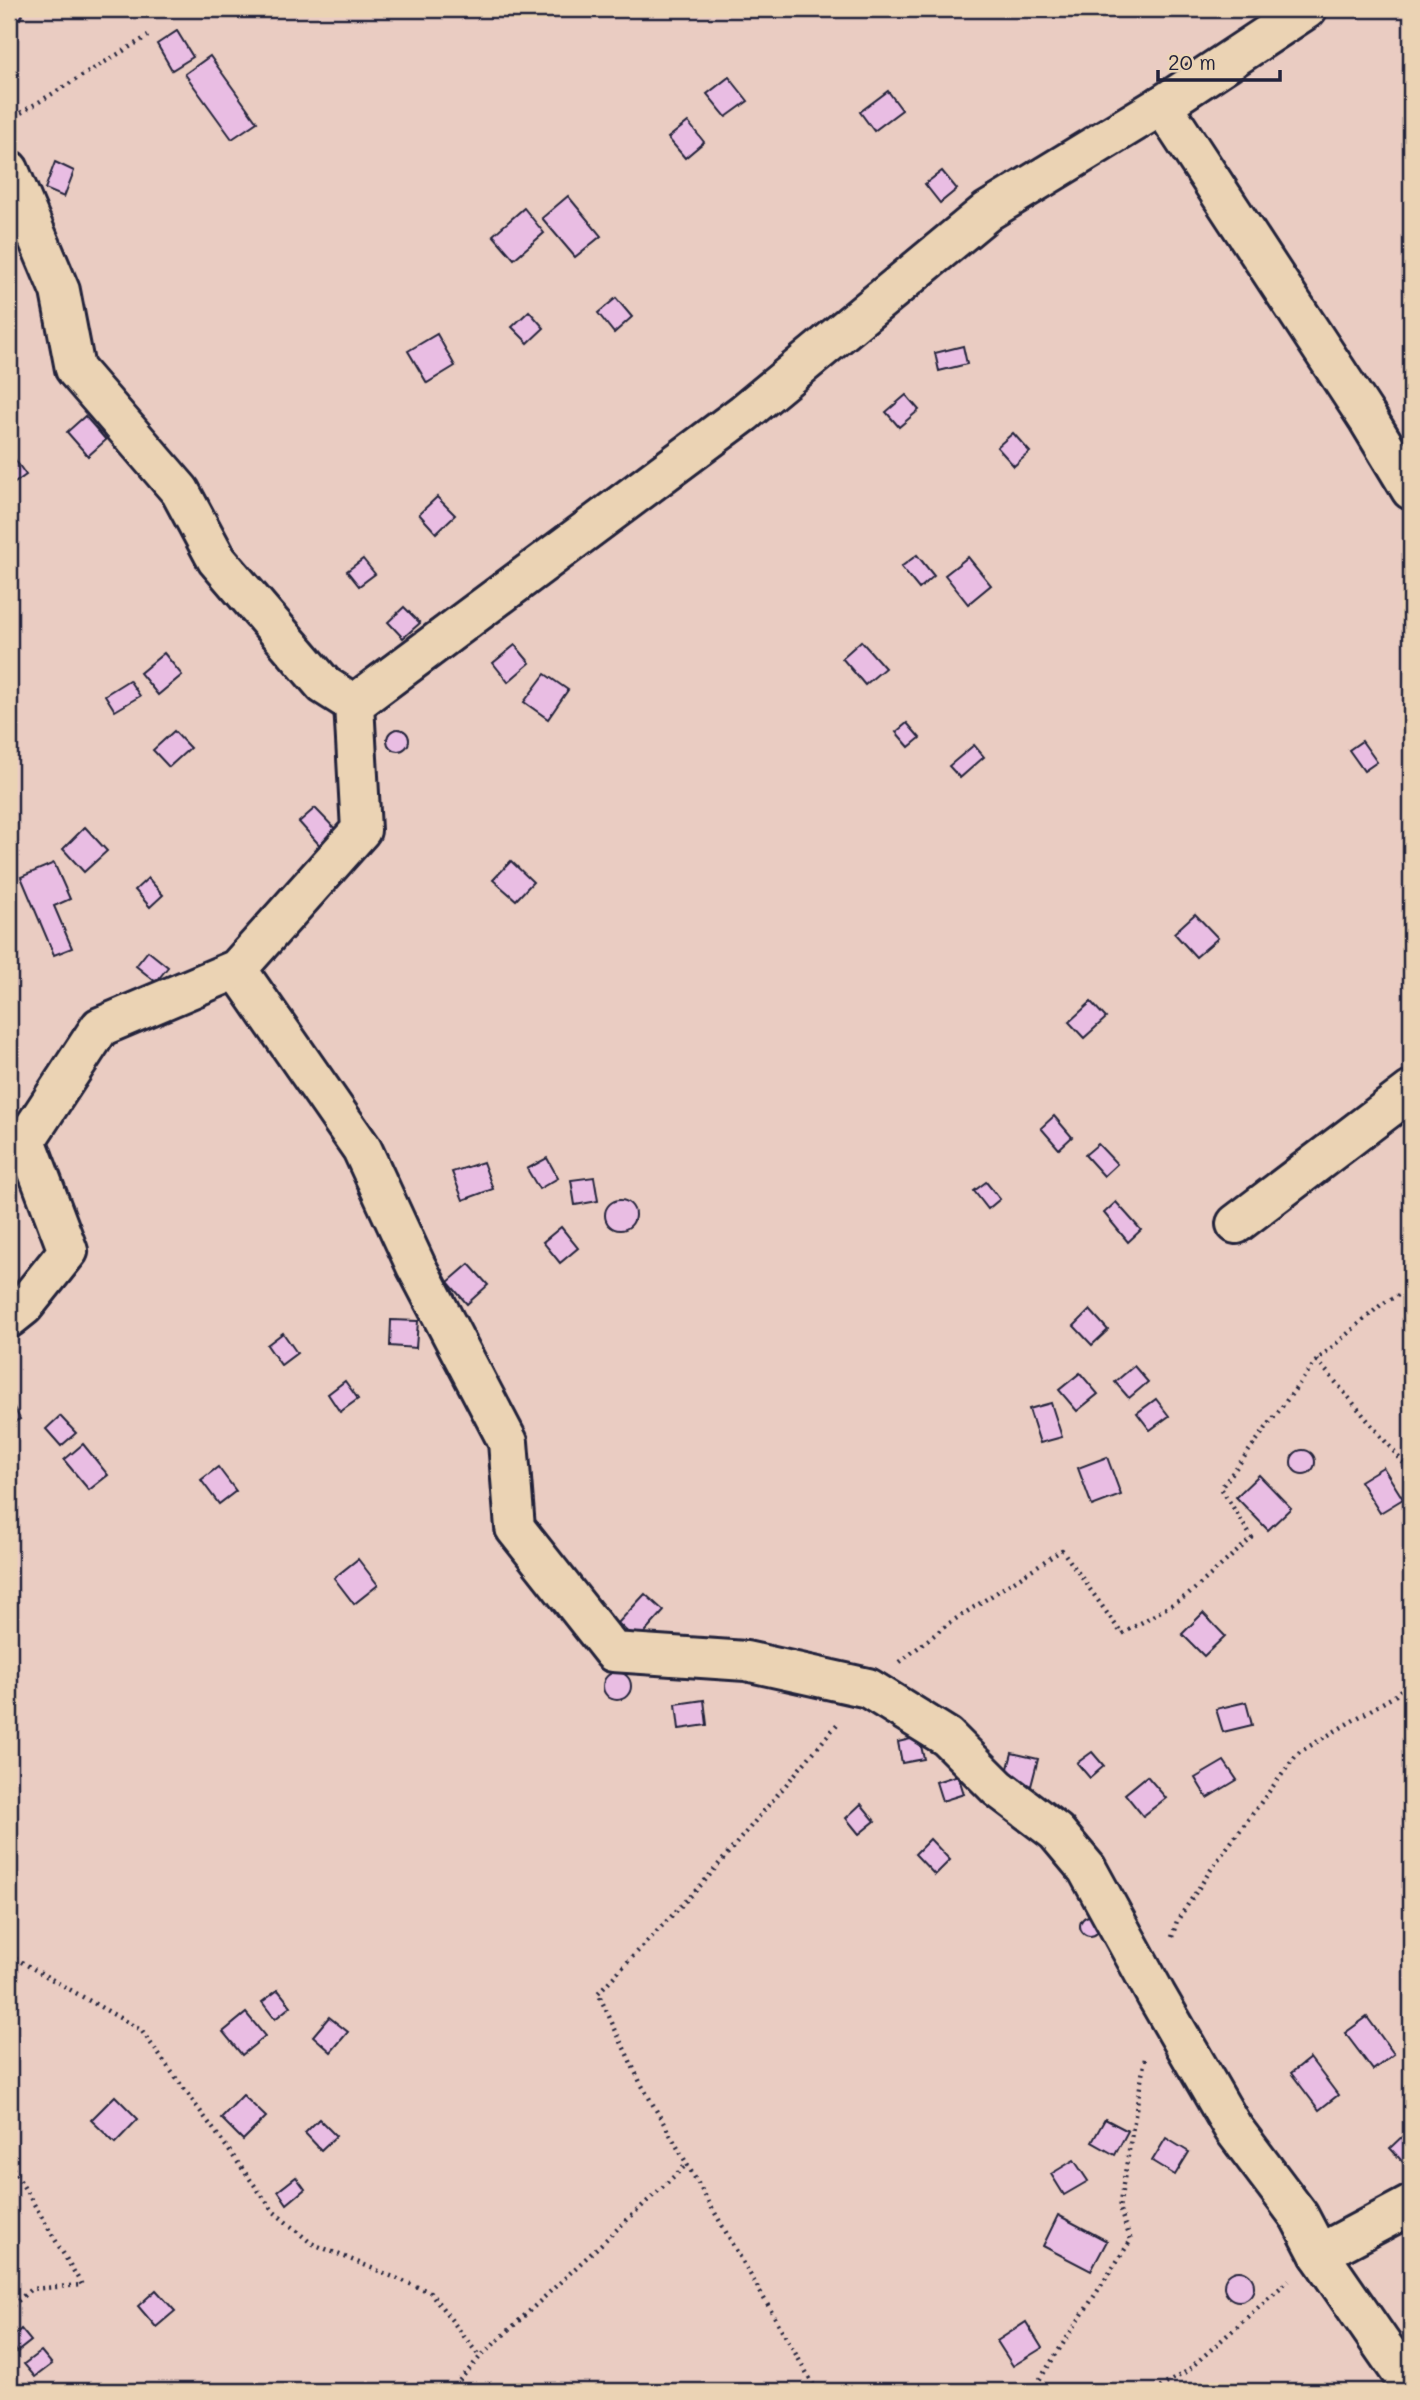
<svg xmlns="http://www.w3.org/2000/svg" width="1420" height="2400" font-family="Mali,sans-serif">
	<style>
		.building { fill: #e9bde3; stroke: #22223b; stroke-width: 2 }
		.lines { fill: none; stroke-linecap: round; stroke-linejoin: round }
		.minor-casing { stroke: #22223b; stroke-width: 44 }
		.path { stroke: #22223b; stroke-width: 4.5; stroke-dasharray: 2 5; stroke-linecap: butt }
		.minor { stroke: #ebd3b4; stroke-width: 38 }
	</style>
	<rect width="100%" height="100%" fill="#eaccc2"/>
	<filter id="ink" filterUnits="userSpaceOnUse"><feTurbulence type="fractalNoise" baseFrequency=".0143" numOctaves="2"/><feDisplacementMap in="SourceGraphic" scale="14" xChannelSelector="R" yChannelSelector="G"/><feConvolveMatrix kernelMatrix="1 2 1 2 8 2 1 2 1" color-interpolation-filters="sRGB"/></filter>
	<g filter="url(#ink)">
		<g class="building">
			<path d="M9 9H25L20 19 9 14Z"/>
			<path d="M177 31 193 57 172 70 157 44Z"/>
			<path d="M210 56 257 122 232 139 185 74Z"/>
			<path d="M729 77 748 101 726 117 707 94Z"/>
			<path d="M888 91 902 110 874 131 860 112Z"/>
			<path d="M688 122 704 142 685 158 668 138Z"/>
			<path d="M55 162 74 171 64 197 45 189Z"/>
			<path d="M942 171 957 189 940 203 925 184Z"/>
			<path d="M568 196 601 236 575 257 542 218Z"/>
			<path d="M524 208 544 233 514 259 493 235Z"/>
			<path d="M616 298 632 317 614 333 598 313Z"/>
			<path d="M529 311 544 328 528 343 512 327Z"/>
			<path d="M437 334 455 366 427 383 408 351Z"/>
			<path d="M963 346 967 364 939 371 935 353Z"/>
			<path d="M906 395 919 410 899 427 886 412Z"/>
			<path d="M85 416 106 440 88 456 67 432Z"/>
			<path d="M1013 433 1030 452 1014 466 997 447Z"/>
			<path d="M11 454 26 475 9 487V456Z"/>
			<path d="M437 497 455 515 436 533 419 514Z"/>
			<path d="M917 555 934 576 919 589 901 567Z"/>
			<path d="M968 557 991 585 968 604 945 575Z"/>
			<path d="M363 559 375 574 359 586 347 571Z"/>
			<path d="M404 607 420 623 403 638 388 622Z"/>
			<path d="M861 641 885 668 865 685 842 658Z"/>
			<path d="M515 645 530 663 508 682 493 663Z"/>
			<path d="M164 653 182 675 158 695 140 673Z"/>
			<path d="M545 674 568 690 548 719 524 702Z"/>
			<path d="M129 680 140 696 115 711 105 695Z"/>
			<path d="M907 723 920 738 909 747 896 732Z"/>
			<circle cx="398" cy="740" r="11"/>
			<path d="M174 731 190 748 169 767 153 750Z"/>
			<path d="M1362 741 1377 762 1364 771 1349 750Z"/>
			<path d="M974 745 984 757 960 778 949 766Z"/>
			<path d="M315 808 340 834 323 849 299 822Z"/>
			<path d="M85 827 107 851 84 872 63 849Z"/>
			<path d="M511 861 533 882 516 900 493 880Z"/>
			<path d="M54 863 70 899 54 906 72 948 54 955 21 877Z"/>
			<path d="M148 878 163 895 150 907 135 890Z"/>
			<path d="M1195 914 1218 938 1196 957 1174 933Z"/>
			<path d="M148 951 168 967 156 982 136 966Z"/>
			<path d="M1091 1002 1106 1018 1084 1038 1069 1022Z"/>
			<path d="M1054 1116 1072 1137 1059 1149 1041 1128Z"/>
			<path d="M1098 1144 1117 1164 1104 1176 1085 1155Z"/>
			<path d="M547 1158 558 1178 539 1189 527 1169Z"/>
			<path d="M483 1162 493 1189 463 1200 452 1172Z"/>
			<path d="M594 1177 598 1201 575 1205 571 1180Z"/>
			<path d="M986 1182 1000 1199 988 1209 974 1191Z"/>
			<circle cx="620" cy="1215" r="15"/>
			<path d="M1116 1202 1141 1230 1128 1242 1104 1213Z"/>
			<path d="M561 1227 578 1248 560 1263 543 1242Z"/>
			<path d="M469 1264 488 1285 467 1304 448 1282Z"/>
			<path d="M1090 1310 1108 1330 1092 1345 1074 1326Z"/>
			<path d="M391 1320 418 1321 416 1348 390 1346Z"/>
			<path d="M283 1333 297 1353 281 1365 267 1345Z"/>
			<path d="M1134 1366 1148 1382 1129 1398 1115 1382Z"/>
			<path d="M1080 1373 1098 1394 1077 1411 1059 1390Z"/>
			<path d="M345 1381 358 1399 340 1412 328 1394Z"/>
			<path d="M1156 1399 1169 1416 1150 1430 1137 1413Z"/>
			<path d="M10 1400 20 1419 9 1425V1401Z"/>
			<path d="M1051 1403 1062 1437 1040 1443 1029 1409Z"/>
			<path d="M60 1416 76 1433 61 1446 46 1429Z"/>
			<path d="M83 1444 108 1475 89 1490 64 1460Z"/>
			<circle cx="1303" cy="1462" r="12"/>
			<path d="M1107 1457 1121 1495 1092 1506 1078 1468Z"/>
			<path d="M218 1467 236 1491 219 1504 201 1480Z"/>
			<path d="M1383 1467 1403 1499 1380 1513 1360 1481Z"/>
			<path d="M1259 1475 1291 1508 1268 1530 1236 1497Z"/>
			<path d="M358 1559 378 1585 354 1604 334 1578Z"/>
			<path d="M645 1594 664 1611 637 1641 618 1623Z"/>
			<path d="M1203 1613 1225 1636 1204 1656 1182 1634Z"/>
			<circle cx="617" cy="1686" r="14"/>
			<path d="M704 1700 707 1725 679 1729 676 1704Z"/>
			<path d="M1246 1702 1252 1725 1223 1732 1216 1709Z"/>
			<path d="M919 1737 924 1759 902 1763 898 1742Z"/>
			<path d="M1092 1752 1104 1766 1090 1778 1077 1763Z"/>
			<path d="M1012 1753 1038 1759 1031 1786 1005 1780Z"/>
			<path d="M1224 1761 1237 1780 1207 1798 1195 1778Z"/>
			<path d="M958 1775 964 1794 942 1801 936 1782Z"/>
			<path d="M1147 1776 1166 1798 1143 1816 1125 1794Z"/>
			<path d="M861 1804 875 1821 859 1834 846 1818Z"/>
			<path d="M930 1839 950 1860 935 1875 915 1854Z"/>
			<circle cx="1090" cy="1926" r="10"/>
			<path d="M278 1990 291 2006 275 2019 262 2002Z"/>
			<path d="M246 2013 265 2036 242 2055 223 2032Z"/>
			<path d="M329 2017 348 2032 331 2052 313 2036Z"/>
			<path d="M1367 2017 1394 2054 1373 2070 1345 2033Z"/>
			<path d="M1310 2058 1338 2095 1319 2110 1291 2073Z"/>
			<path d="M243 2095 266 2117 243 2140 221 2118Z"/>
			<path d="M115 2096 138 2119 115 2143 91 2120Z"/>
			<path d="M319 2119 336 2136 321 2150 305 2133Z"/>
			<path d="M1105 2119 1128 2131 1115 2155 1092 2142Z"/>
			<path d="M1411 2128V2171L1390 2148Z"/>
			<path d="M1166 2138 1189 2152 1175 2175 1152 2161Z"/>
			<path d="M1074 2160 1088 2181 1064 2195 1051 2174Z"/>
			<path d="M296 2177 305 2189 287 2204 278 2191Z"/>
			<path d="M1058 2215 1107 2241 1091 2271 1043 2246Z"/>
			<circle cx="1239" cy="2286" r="15"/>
			<path d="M156 2290 175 2311 156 2327 138 2306Z"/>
			<path d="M1026 2322 1042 2348 1013 2366 997 2341Z"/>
			<path d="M21 2329 31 2341 17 2352 9 2340Z"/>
			<path d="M41 2351 52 2364 35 2377 24 2364Z"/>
		</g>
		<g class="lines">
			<defs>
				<g id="minor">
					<path d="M1162 105 1368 419 1411 490"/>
					<path d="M9 170 60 291 75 369 180 491 217 560 324 685 354 704"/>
					<path d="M237 969 362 1149 416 1266 508 1442 515 1528 613 1652 746 1661 868 1688 947 1737 998 1788 1056 1832 1087 1869 1156 1995 1233 2128 1299 2216 1319 2254 1411 2387"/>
					<path d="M1236 1224 1411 1091"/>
					<path d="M9 1318 24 1306 68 1251 26 1140 100 1027 237 969 361 830 354 704 744 413 988 211 1162 105 1307 9"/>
					<path d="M1319 2254 1411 2205"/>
				</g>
			</defs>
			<use href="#minor" class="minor-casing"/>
			<g class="path">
				<path d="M9 120 148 36"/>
				<path d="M1317 1360 1411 1472"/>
				<path d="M900 1662 948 1624 1062 1550 1122 1634 1188 1595 1252 1538 1221 1488 1317 1360 1382 1304 1411 1288"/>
				<path d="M1172 1937 1177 1921 1214 1865 1298 1753 1396 1695 1411 1679"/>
				<path d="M9 1955 141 2030 274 2212 311 2243 430 2292 480 2357"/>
				<path d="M9 2162 82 2285 31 2289 9 2309"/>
				<path d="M450 2391 480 2357 686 2165"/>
				<path d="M817 2391 640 2082 598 1993 702 1884 839 1722"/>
				<path d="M1032 2391 1131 2240 1119 2208 1145 2058"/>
				<path d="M1154 2391 1187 2371 1289 2280"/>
			</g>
			<use href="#minor" class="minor"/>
		</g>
	</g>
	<rect width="1420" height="2400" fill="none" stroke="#ebd3b4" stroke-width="35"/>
	<rect x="18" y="18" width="1385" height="2365" fill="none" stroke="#22223b" stroke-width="2.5" filter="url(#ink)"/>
	<path d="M1158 70v10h122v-10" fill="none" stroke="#22223b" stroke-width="3.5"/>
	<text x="1168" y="70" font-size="21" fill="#22223b" stroke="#ebd3b4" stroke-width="5" paint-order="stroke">20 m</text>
</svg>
